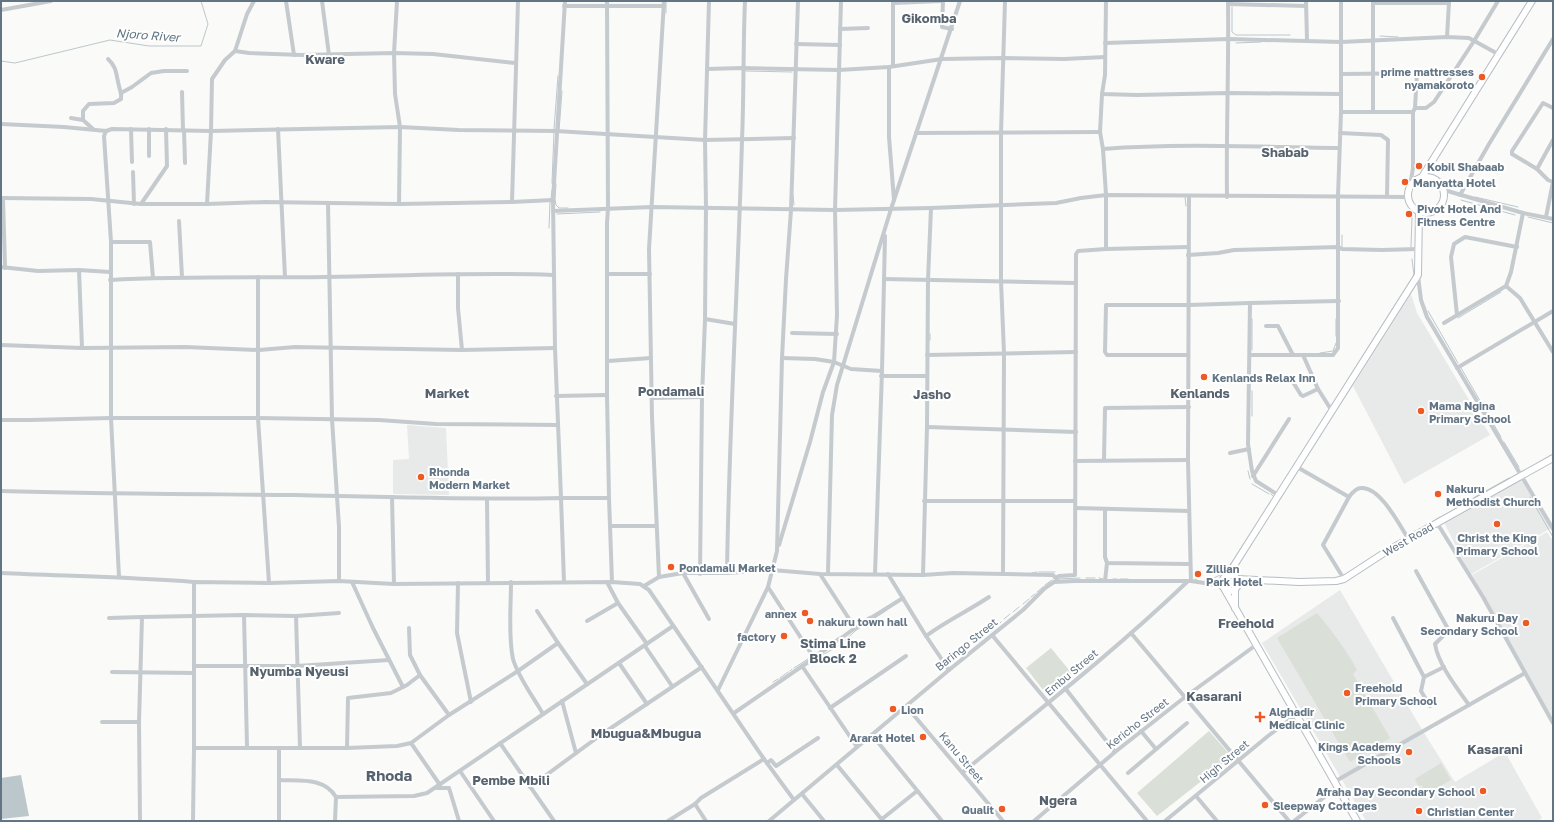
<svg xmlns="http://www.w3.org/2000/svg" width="1554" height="822" font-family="'Golos Text',sans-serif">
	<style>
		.built { fill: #e8e9e9 }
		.green { fill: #dae0d7 }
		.water { fill: #bcc7cc }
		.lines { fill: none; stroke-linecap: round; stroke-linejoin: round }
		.stream { stroke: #bcc7cc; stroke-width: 1 }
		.secondary-casing { stroke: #b7bdc3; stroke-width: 8 }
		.street { stroke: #c5cace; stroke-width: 4 }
		.secondary { stroke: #fff; stroke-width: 6 }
		.poi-dot { fill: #ee5a24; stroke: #fff; stroke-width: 1.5 }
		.labels { text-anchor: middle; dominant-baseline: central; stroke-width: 4; stroke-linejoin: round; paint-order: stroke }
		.poi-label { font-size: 11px; font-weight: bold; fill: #637585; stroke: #fff; text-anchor: start }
		.street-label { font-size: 11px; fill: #637585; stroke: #fff }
		.water-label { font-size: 12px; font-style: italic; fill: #5e747e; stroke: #fff }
		.quarter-label { font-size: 13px; font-weight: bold; fill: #56636f; stroke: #fff }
		.district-label { font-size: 15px; font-weight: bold; fill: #56636f; stroke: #fff }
	</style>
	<rect width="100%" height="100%" fill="#fafaf8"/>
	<g class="built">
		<path d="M1411 294 1417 313 1490 435 1404 484 1353 386Z"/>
		<path d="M407 425 446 428 449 495 393 494V460L409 459Z"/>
		<path d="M1521 479 1551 528 1470 575 1443 520Z"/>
		<path d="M1547 532 1553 541V722L1472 575Z"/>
		<path d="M1340 590 1421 728 1455 782 1505 752 1542 818 1537 821H1366L1262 643Z"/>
	</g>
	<g class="green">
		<path d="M1317 613C1332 631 1346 649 1357 670L1353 674 1390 738 1350 762 1277 638Z"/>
		<path d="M1051 648 1073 675 1047 695 1026 668Z"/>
		<path d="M1209 731 1232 757 1157 816 1137 793Z"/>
		<path d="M1441 763 1451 780 1426 794 1422 786 1418 785 1415 779Z"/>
	</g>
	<path class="water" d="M21 775 29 816 1 819V778Z"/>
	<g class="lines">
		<g class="stream">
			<path d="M666 2V13"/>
			<path d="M1232 7V32L1236 35H1290"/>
			<path d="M1380 36 1398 37"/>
			<path d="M1236 43 1261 42"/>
			<path d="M1 61 15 63 110 40 149 46H201L208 24 201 1"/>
			<path d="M746 71 792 72"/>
			<path d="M554 129 558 76"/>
			<path d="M559 131 562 91"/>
			<path d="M552 183 554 132"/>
			<path d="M556 184 555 199 556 205 559 208H568"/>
			<path d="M793 195 794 205"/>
			<path d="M1185 197 1186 206"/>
			<path d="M1475 197 1518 207"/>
			<path d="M551 199 552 190"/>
			<path d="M1461 200 1515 215"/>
			<path d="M557 214 600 212"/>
			<path d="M1528 217 1553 223"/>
			<path d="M549 228 550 202"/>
			<path d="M1342 247V235"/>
			<path d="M1411 247 1412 218"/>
			<path d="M1412 259 1414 275"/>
			<path d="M1428 311 1458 363"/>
			<path d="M1458 318 1501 292"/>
			<path d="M1252 319V350"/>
			<path d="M1336 319V336"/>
			<path d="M930 340V334"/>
			<path d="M1320 353 1333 351 1336 343"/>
			<path d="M1461 368 1501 437"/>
			<path d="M1252 416V391"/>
			<path d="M1504 442 1519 467"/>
			<path d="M1248 471 1250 479"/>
			<path d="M1252 484 1269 494"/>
			<path d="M1484 492 1509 478"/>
			<path d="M1499 492 1513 484"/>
			<path d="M1271 494 1274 497"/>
			<path d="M1530 497 1553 537"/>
			<path d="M1445 515 1480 494"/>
			<path d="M1429 524 1440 517"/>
			<path d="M1440 525 1470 508"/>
			<path d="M1380 559 1394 550"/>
			<path d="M1039 572H1055"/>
			<path d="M1032 573 1037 572"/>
			<path d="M1224 573 1233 561"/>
			<path d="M1086 578H1095"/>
			<path d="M1099 578 1103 579"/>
			<path d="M1058 579 1080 578"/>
			<path d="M1113 579H1117"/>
			<path d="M1120 579H1128"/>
			<path d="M1195 579 1197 580"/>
			<path d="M1205 580H1210L1220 575"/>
			<path d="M1045 585 1052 580"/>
			<path d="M1037 592 1043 587"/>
			<path d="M1031 597 1035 594"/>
			<path d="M1023 604 1029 599"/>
			<path d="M1013 612 1019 607"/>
			<path d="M1004 619 1010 614"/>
			<path d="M864 620 870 616"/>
			<path d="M994 628 1001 622"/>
			<path d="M986 634 991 630"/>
			<path d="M975 644 984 636"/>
			<path d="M817 653 839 637"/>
			<path d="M805 666 841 644 855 631 887 610"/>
			<path d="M794 668 811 657"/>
			<path d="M790 671 792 669"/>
			<path d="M780 678 788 672"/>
			<path d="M773 682 778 679"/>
			<path d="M851 735 857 743"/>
		</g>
		<defs>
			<g id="secondary">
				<path d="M1422 177 1532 1"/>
				<circle cx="1426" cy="195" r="18"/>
				<circle cx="1230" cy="583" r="8"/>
				<path d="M1228 575 1418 275 1419 211"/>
				<path d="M1237 579 1299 582 1336 581 1344 579 1387 551 1553 458"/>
				<path d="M1225 590 1357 821"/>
				<path d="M1235 590V608"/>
			</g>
		</defs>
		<use href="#secondary" class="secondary-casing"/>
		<g class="street">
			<path d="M286 1 294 55"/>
			<path d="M322 1 329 55"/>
			<path d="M397 1 394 53 395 94 400 127 399 204"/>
			<path d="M565 1 553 200 555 348 561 498H609"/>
			<path d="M607 1 608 208 607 223V395L609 498 612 582"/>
			<path d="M841 1 835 210 837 315 834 362 851 369 882 371"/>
			<path d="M943 1 942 27 952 29"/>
			<path d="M1106 1 1105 75 1102 94 1137 95 1228 93 1341 94"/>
			<path d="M1306 1 1307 40"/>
			<path d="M893 3 941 1"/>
			<path d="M1373 3H1449"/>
			<path d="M1228 4 1306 6"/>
			<path d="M564 6H664"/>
			<path d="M1 10 51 1"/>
			<path d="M840 29 868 28"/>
			<path d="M1447 37 1449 2"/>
			<path d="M1105 43 1229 39 1341 42 1447 37 1469 38 1498 54"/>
			<path d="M796 44 840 45"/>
			<path d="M235 51 249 53 301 55 394 53 433 54 515 63"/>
			<path d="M893 66V1"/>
			<path d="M889 67V137L894 200"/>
			<path d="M707 69 742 68 839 70 889 67 942 59 1003 58 1064 59 1105 57"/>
			<path d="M1341 74 1434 73 1445 74 1450 77"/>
			<path d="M182 92 183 130"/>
			<path d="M121 93 132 87 151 73 164 71H187"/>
			<path d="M1102 94 1100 132 1103 149"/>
			<path d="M1415 108H1426L1434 102 1474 41 1498 1"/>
			<path d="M1341 112H1413"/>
			<path d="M1373 112V1"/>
			<path d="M71 118 83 120 93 129"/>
			<path d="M83 120V111L89 104 114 103 121 99C122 94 120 91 119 86 116 75 117 67 108 59"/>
			<path d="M1 124 64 127 106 131"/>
			<path d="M131 129 132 162"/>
			<path d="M278 129 285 277"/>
			<path d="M184 130 185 163"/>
			<path d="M916 133 1100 132"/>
			<path d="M1340 133 1381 135 1388 140 1387 196"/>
			<path d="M149 156V129"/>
			<path d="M1537 169 1512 154V151L1543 103 1553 108"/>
			<path d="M133 172 134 204"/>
			<path d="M1553 182 1548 180 1537 169 1553 140"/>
			<path d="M1410 186 1413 168V112L1415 108 1417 73"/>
			<path d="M1444 190 1523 213 1553 219"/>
			<path d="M1460 195 1489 144 1553 39"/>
			<path d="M1189 196 1188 460 1191 581"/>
			<path d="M1227 197C1226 132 1229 66 1228 1"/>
			<path d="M1 198 91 199 141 204H207L265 202 399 204 512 202 553 200"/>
			<path d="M3 198 5 268"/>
			<path d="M512 202 518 1"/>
			<path d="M328 203 332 419 339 527V581"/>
			<path d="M141 204 167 166 166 129"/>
			<path d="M207 204 211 131 212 79 225 60 235 51 247 14 254 1"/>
			<path d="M553 211 652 207 835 210 931 208 1056 203 1081 198 1106 195 1408 197"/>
			<path d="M1546 217 1553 182"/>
			<path d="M179 221 182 277"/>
			<path d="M111 242H150L153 278"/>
			<path d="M1188 247 1106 249V195L1103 149C1181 143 1260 147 1339 148"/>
			<path d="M1188 255 1218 253 1234 250 1338 247 1342 249 1382 250 1418 249"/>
			<path d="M1 267 38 271 79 270 110 272"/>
			<path d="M79 270 82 348"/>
			<path d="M458 274V308L462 350"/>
			<path d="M608 274H650"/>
			<path d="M1418 276 1421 300 1427 317 1553 529"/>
			<path d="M258 277V418L269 583"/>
			<path d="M884 279 1076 283"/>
			<path d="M110 280C182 276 253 278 325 277 401 276 477 272 553 275"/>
			<path d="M1506 286 1520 298 1553 352"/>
			<path d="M1457 315 1451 257 1454 244 1465 237 1517 247"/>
			<path d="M705 319 735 324"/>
			<path d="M1444 323 1506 286 1511 272 1523 213"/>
			<path d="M1266 326H1278L1293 355"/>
			<path d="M792 333 837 334"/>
			<path d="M1 345 82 348 185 347 259 350 295 347 462 350 555 348"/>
			<path d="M927 355 1076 352"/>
			<path d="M1188 355H1107L1105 352 1106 305H1189L1250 303"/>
			<path d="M1250 355H1333L1338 348V196L1341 112V1"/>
			<path d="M1303 355 1318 389 1332 411"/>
			<path d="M608 361 651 358"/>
			<path d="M1457 368 1553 311"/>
			<path d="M881 376H926"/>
			<path d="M1291 379 1301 395 1303 396 1318 389"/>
			<path d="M556 396 607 395"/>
			<path d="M652 398 702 397"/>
			<path d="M1 420H30L111 418H258L379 420 436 424 557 425"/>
			<path d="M927 427 1076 432"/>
			<path d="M1230 453 1249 449"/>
			<path d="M1104 460 1105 408 1189 407"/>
			<path d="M1075 461 1188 460"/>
			<path d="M1297 467 1349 497 1323 545 1344 579"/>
			<path d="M1253 476 1289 419"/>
			<path d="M1 491C99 494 197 494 295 495 383 497 472 500 561 498L564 582"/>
			<path d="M1278 495 1256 481 1252 471 1248 444 1250 303 1339 301"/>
			<path d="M392 497 394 584"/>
			<path d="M1349 497C1352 493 1356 488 1361 488 1380 486 1400 526 1409 540"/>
			<path d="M487 500 488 582"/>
			<path d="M924 501H1075"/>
			<path d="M1076 508 1189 511"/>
			<path d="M1105 509V557L1107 563 1190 564"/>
			<path d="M1437 523 1483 597 1553 723"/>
			<path d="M610 526H656"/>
			<path d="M779 545 810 442 823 392 834 362 815 359 782 358"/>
			<path d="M1416 571 1447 627 1443 636 1435 644C1438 664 1457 688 1469 705"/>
			<path d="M1 573C65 576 130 577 194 582"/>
			<path d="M683 573 709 619"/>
			<path d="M727 573C729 429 738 285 742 140 744 94 743 47 745 1"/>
			<path d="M828 573 832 415 837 385 891 209 960 1"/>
			<path d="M1003 573 1004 353 1001 281V133L1005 1"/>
			<path d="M700 574 702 397 705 319 706 207 705 140 709 1"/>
			<path d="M820 574 855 628 903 598"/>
			<path d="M875 574 882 371 885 236"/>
			<path d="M888 574 926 636 949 670"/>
			<path d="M923 575 927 427 928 280 931 208"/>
			<path d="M119 577 111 418V242L104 136 106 131 112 129 211 131 400 127 459 130 556 131 705 140 794 138"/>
			<path d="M659 577 652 417 649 249 664 1"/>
			<path d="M1057 577 1059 576 1075 575 1076 254 1078 251 1106 249"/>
			<path d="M1105 581 1107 563"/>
			<path d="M352 582 373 628 403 687"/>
			<path d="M511 582C511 606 508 636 513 659 518 677 534 698 543 714"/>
			<path d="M607 582 618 603 647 644"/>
			<path d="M458 583 457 633 471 702"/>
			<path d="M1212 584 1222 580"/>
			<path d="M644 586 659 577 683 573H727L772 570 820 574 923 575 953 573 1053 575 1058 581"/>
			<path d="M768 587 814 658 855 628"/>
			<path d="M537 611 558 643"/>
			<path d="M244 615 247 747"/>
			<path d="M296 616 339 613"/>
			<path d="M109 618 142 617"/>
			<path d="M1393 618 1424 677 1444 667"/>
			<path d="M587 621 618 603"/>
			<path d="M409 628 410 655 420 675 449 715"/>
			<path d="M1131 633 1289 821"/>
			<path d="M992 635 1147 821"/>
			<path d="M926 636C946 621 968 611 989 597"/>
			<path d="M645 646 672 686"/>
			<path d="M619 663 647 704"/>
			<path d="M194 666H297L389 660"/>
			<path d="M802 666 857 747"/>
			<path d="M112 672 194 673"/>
			<path d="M1424 677 1421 691 1430 706"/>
			<path d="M1065 688 1115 752"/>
			<path d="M718 690 768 587 777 551 782 358 786 279 791 210 798 1"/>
			<path d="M562 701 576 753"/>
			<path d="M906 706 1003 821"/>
			<path d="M830 708 906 656"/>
			<path d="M734 713 814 658"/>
			<path d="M102 722H139"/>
			<path d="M1141 731 1156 749"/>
			<path d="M872 735 942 821"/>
			<path d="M411 743 440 785"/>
			<path d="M500 743 554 821"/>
			<path d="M279 748H347L397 746 411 743 449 715 518 671 558 643 587 684"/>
			<path d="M347 748 348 698 391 693 407 685 420 675"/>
			<path d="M767 763 771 760 776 766 818 738"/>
			<path d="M837 765 883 821"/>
			<path d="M460 771 494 821"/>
			<path d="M963 772C1039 710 1116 650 1187 582"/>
			<path d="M1128 773 1187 723"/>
			<path d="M279 780C300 781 324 777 336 797L414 796 427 793 673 626"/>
			<path d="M1334 782 1525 673"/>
			<path d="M530 787 602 734 702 667"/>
			<path d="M436 788H449L459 821"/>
			<path d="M802 794 824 821"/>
			<path d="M1196 796 1217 821"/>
			<path d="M695 804 706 821"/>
			<path d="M882 819 917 791"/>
			<path d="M140 821 139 722 142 617 244 615 296 616 300 748"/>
			<path d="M193 821 194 748"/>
			<path d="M279 821V748H194V582L269 583 339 581 394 584 612 582 640 584 649 590 764 759 794 800"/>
			<path d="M335 821 336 797"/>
			<path d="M668 821 695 804 701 798 764 759"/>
			<path d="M769 821 949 670 1023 610 1045 588 1054 582 1075 581H1191L1211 584 1222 587"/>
			<path d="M1034 821 1115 752 1185 697 1256 645"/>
			<path d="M1165 821 1268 736 1296 715"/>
			<path d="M1294 821 1337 787"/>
		</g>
		<use href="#secondary" class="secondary"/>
	</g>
	<g class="poi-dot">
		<circle cx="1482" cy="77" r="4"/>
		<circle cx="1419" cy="166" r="4"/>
		<circle cx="1405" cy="182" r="4"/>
		<circle cx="1409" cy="214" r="4"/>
		<circle cx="1204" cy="377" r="4"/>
		<circle cx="1421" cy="411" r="4"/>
		<circle cx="421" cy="477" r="4"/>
		<circle cx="1438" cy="494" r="4"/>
		<circle cx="1497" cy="524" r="4"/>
		<circle cx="671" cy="567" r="4"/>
		<circle cx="1198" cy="574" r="4"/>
		<circle cx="805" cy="613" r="4"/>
		<circle cx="810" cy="621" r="4"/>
		<circle cx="1526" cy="623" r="4"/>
		<circle cx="784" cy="636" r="4"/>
		<circle cx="1347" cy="693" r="4"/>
		<circle cx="893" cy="709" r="4"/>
		<path d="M1258 711h4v4h4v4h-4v4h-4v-4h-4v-4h4z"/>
		<circle cx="923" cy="737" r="4"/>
		<circle cx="1409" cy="752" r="4"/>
		<circle cx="1483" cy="791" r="4"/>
		<circle cx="1265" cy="805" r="4"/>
		<circle cx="1002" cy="809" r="4"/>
		<circle cx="1419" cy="811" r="4"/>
	</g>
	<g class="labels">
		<g class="poi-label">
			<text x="1474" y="71" text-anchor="end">prime mattresses<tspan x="1474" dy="13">nyamakoroto</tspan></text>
			<text x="1427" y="166">Kobil Shabaab</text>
			<text x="1413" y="182">Manyatta Hotel</text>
			<text x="1417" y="208">Pivot Hotel And<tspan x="1417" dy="13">Fitness Centre</tspan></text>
			<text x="1212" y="377">Kenlands Relax Inn</text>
			<text x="1429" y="405">Mama Ngina<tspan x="1429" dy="13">Primary School</tspan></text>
			<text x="429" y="471">Rhonda<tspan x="429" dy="13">Modern Market</tspan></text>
			<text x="1446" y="488">Nakuru<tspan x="1446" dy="13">Methodist Church</tspan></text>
			<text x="1497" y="537" text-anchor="middle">Christ the King<tspan x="1497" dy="13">Primary School</tspan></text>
			<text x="679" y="567">Pondamali Market</text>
			<text x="1206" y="568">Zillian<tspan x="1206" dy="13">Park Hotel</tspan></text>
			<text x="797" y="613" text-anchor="end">annex</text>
			<text x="1518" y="617" text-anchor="end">Nakuru Day<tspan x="1518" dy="13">Secondary School</tspan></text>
			<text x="818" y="621">nakuru town hall</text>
			<text x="776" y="636" text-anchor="end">factory</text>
			<text x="1355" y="687">Freehold<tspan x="1355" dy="13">Primary School</tspan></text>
			<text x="901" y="709">Lion</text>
			<text x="1269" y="711">Alghadir<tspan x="1269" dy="13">Medical Clinic</tspan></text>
			<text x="915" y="737" text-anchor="end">Ararat Hotel</text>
			<text x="1401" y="746" text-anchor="end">Kings Academy<tspan x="1401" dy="13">Schools</tspan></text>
			<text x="1475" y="791" text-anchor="end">Afraha Day Secondary School</text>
			<text x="1273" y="805">Sleepway Cottages</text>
			<text x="994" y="809" text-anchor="end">Qualit</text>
			<text x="1427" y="811">Christian Center</text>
		</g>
		<g class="street-label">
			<text transform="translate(1408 539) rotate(-30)">West Road</text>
			<text transform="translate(966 644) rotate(-39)">Baringo Street</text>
			<text transform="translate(1071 672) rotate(-40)">Embu Street</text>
			<text transform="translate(1137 723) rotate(-38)">Kericho Street</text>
			<text transform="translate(962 757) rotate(50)">Kanu Street</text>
			<text transform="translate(1224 761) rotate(-40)">High Street</text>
		</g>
		<g class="water-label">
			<text transform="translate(148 35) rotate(4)">Njoro River</text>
		</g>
		<g class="quarter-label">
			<text x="929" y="18">Gikomba</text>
			<text x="325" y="59">Kware</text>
			<text x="1285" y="152">Shabab</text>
			<text x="671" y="391">Pondamali</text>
			<text x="447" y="393">Market</text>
			<text x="1200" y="393">Kenlands</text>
			<text x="932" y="394">Jasho</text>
			<text x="1246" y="623">Freehold</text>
			<text x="833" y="643">Stima Line<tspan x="833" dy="15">Block 2</tspan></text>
			<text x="299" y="671">Nyumba Nyeusi</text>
			<text x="1214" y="696">Kasarani</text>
			<text x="646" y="733">Mbugua&amp;Mbugua</text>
			<text x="1495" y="749">Kasarani</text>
			<text x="511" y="780">Pembe Mbili</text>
			<text x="1058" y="800">Ngera</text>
		</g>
		<g class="district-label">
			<text x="389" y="775">Rhoda</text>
		</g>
	</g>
	<rect width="1554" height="822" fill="none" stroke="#637585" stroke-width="4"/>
</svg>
